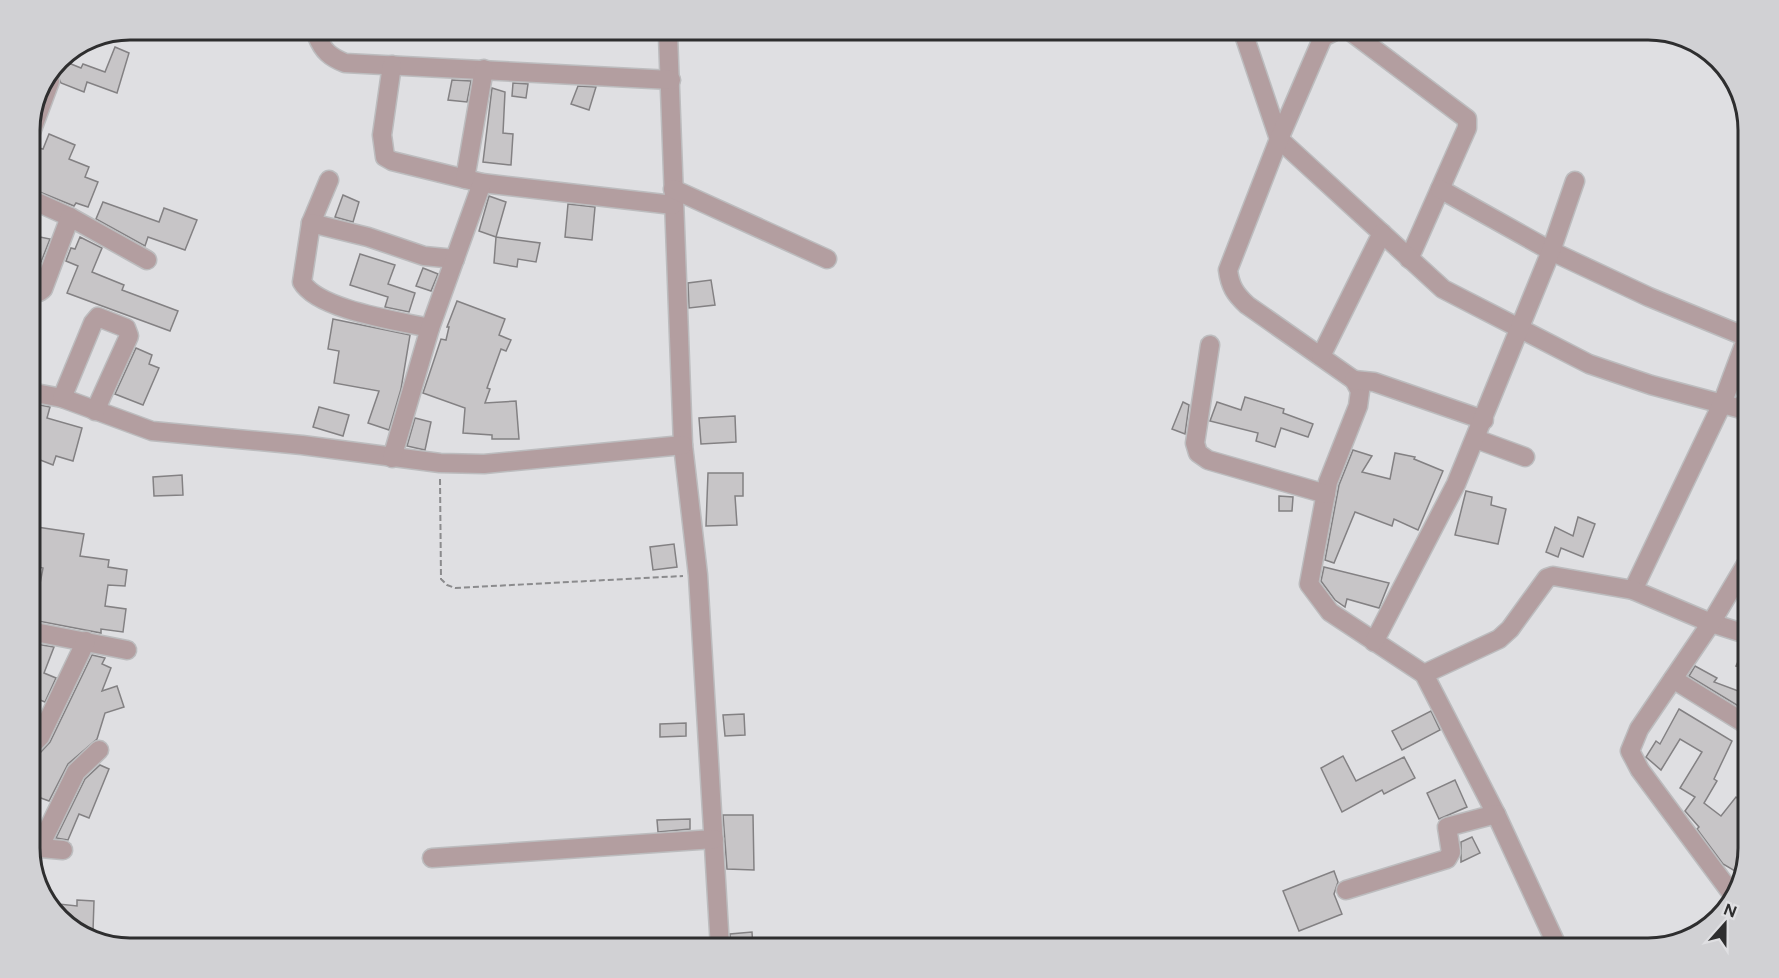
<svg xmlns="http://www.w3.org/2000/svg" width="1779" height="978" font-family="Figtree,sans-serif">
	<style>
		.building { fill: #c7c5c7; stroke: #838183; stroke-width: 1.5 }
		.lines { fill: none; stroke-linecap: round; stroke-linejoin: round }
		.minor-casing { stroke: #bcbcbe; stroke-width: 21 }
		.path { stroke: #8b8b8d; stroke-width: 2; stroke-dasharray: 6 3; stroke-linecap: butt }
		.minor { stroke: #b39ea0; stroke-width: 18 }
		.rim { fill: none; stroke: #2e2e2f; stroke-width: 3 }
	</style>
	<rect width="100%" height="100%" fill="#dfdfe2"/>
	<g class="building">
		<path d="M115 47 129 53 117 93 87 82 84 92 61 83 56 72 61 60 81 68 83 64 105 72Z"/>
		<path d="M452 80 471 81 467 102 448 100Z"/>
		<path d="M513 83 528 84 526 98 512 96Z"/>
		<path d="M578 86 596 87 589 110 571 104Z"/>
		<path d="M492 88 505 92 503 133 513 134 511 165 483 162Z"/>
		<path d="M49 134 75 145 69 159 89 167 85 177 98 182 88 207 76 203 74 206 30 188V146L43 149Z"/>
		<path d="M343 195 359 202 353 222 335 217Z"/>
		<path d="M489 196 506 202 496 237 479 231Z"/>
		<path d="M103 202 159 222 164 208 197 220 185 250 148 237 145 246 96 219Z"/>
		<path d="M568 204 595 207 592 240 565 237Z"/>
		<path d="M30 235 50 239 34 280H30Z"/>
		<path d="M80 237 102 248 92 272 124 285 122 290 178 311 170 331 67 293 78 266 66 261 71 248 75 249Z"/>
		<path d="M496 237 540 243 536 262 518 259 517 267 494 263Z"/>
		<path d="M360 254 395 265 388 284 415 293 409 312 385 307 388 297 350 285Z"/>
		<path d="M423 268 438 274 431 291 416 286Z"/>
		<path d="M711 280 715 305 689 308 688 283Z"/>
		<path d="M457 301 505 319 499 335 511 340 506 351 501 349 487 388 490 389 485 403 516 401 519 439H492V435L463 433 465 408 423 393 441 339 446 340 449 327H447Z"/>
		<path d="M333 319 410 335 401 389 389 430 368 423 379 391 334 383 339 351 328 349Z"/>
		<path d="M136 348 152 355 149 364 159 368 143 405 115 394Z"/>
		<path d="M1245 397 1284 409 1283 413 1313 424 1308 437 1281 428 1275 447 1256 441 1258 433 1210 421 1217 402 1241 410Z"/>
		<path d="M1183 402 1189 405 1185 434 1172 429Z"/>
		<path d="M30 403 50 407 47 418 82 428 73 461 56 456 53 465 30 456Z"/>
		<path d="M319 407 349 415 343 436 313 427Z"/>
		<path d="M735 416 736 442 701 444 699 418Z"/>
		<path d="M415 418 431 422 425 450 407 446Z"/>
		<path d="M1353 450 1372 456 1362 472 1390 479 1395 453 1415 457 1414 459 1443 471 1418 530 1394 519 1392 526 1355 512 1334 563 1325 560 1339 485Z"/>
		<path d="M708 473H743V496H735L737 525 706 526Z"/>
		<path d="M182 475 183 495 154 496 153 477Z"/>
		<path d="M1466 491 1492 497 1491 505 1506 509 1498 544 1455 535Z"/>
		<path d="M1279 496 1293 497 1292 511H1279Z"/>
		<path d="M1578 517 1595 524 1583 557 1561 548 1558 557 1546 552 1555 527 1573 536Z"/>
		<path d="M30 526 84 534 80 556 109 560 108 567 127 570 125 586 108 585 105 606 126 609 123 632 101 629V633L33 620 43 568 30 565Z"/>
		<path d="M674 544 677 567 653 570 650 547Z"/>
		<path d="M1324 567 1389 583 1379 608 1347 599 1345 607 1335 600 1321 581Z"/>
		<path d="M30 643 54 647 44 673 56 678 45 702 30 696Z"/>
		<path d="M1745 646H1749V671L1736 666Z"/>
		<path d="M92 655 105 658 102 664 111 668 102 691 117 686 124 707 105 713 97 739 68 764 49 801 30 794V760L36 762 40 753 50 742Z"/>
		<path d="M1695 666 1717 678 1714 682 1749 695 1745 710 1689 676Z"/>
		<path d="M1679 709 1732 741 1714 779 1717 781 1704 803 1721 816 1736 797 1749 808V848L1740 874 1723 864 1697 829 1699 827 1685 811 1695 797 1680 788 1702 752 1680 739 1661 770 1646 757 1656 741 1660 744Z"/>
		<path d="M1431 711 1440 730 1402 750 1392 731Z"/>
		<path d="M744 714 745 735 725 736 723 715Z"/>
		<path d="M686 723V736L660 737V724Z"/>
		<path d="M1343 756 1356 781 1404 757 1415 778 1384 794 1382 790 1342 812 1321 768Z"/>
		<path d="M100 765 109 769 89 818 79 814 68 840 56 838 85 779Z"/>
		<path d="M1455 780 1467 807 1439 819 1427 793Z"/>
		<path d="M723 815H753L754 870 727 869Z"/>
		<path d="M690 819V829L658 832 657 820Z"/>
		<path d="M1472 837 1480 853 1461 862V842Z"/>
		<path d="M1334 871 1338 882 1334 894 1342 914 1299 931 1283 891Z"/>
		<path d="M77 900 94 901 93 931 75 929 58 914 59 904 77 906Z"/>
		<path d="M752 932 753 948H731L730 934Z"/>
	</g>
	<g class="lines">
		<defs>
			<g id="minor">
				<path d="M1350 31 1467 119V128L1409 259"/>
				<path d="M1243 32 1279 139 1443 289 1589 364 1651 385 1749 411"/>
				<path d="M1333 32 1323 37 1279 139 1228 270C1230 286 1235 294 1247 305L1354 380 1360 391 1358 406 1328 482 1309 584 1330 612 1424 674 1496 814 1558 948"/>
				<path d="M668 35 683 445 698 575 720 948"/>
				<path d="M317 36C323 51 330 57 345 63L671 80"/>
				<path d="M392 65 382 135 385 157 392 161 482 183 673 205"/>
				<path d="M30 135 50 81"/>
				<path d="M465 179 484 69"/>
				<path d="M329 180 311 223 302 282C318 310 399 321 430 328"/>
				<path d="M673 189 827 259"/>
				<path d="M1440 189 1551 251 1649 297 1749 338"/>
				<path d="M30 199 70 217 147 260"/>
				<path d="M311 223 368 237 424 256 455 259"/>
				<path d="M30 291 39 292 43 289 70 217"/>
				<path d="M1210 345 1195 443 1198 453 1208 460 1326 494"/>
				<path d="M1321 356 1382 233"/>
				<path d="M1354 380 1374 382 1484 420"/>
				<path d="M30 392 62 398 152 431 302 445 440 463 484 464 683 445"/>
				<path d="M62 398 93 323 98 317 126 328 129 336 95 411"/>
				<path d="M1476 439 1525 457"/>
				<path d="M392 458 430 328 482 183"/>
				<path d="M1633 590 1722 404 1747 337"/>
				<path d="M30 631 127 650"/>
				<path d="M1374 642 1456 484 1551 251 1575 181"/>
				<path d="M1424 674 1499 639 1510 629 1547 578 1553 576 1633 590 1711 623 1749 635"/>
				<path d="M1673 679 1749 726"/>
				<path d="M30 747 40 737 86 641"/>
				<path d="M30 847 63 850"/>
				<path d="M39 848 76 772 99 750"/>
				<path d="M432 858 714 839"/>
				<path d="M1346 890 1447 859 1451 852 1447 827 1496 814"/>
				<path d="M1735 898 1640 770 1630 751 1639 729 1711 623 1749 559"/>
			</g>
		</defs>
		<use href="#minor" class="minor-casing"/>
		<path class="path" d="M440 479 441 579 447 585 455 588 683 576"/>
		<use href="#minor" class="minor"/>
	</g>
	<path d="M0 0H1779V978H0ZM130 40H1648A90 90 0 0 1 1738 130V848A90 90 0 0 1 1648 938H130A90 90 0 0 1 40 848V130A90 90 0 0 1 130 40Z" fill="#d1d1d4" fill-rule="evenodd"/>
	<path class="rim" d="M130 40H1648A90 90 0 0 1 1738 130V848A90 90 0 0 1 1648 938H130A90 90 0 0 1 40 848V130A90 90 0 0 1 130 40Z"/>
	<g transform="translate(1725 924) rotate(21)" stroke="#dfdfe2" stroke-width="4.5" paint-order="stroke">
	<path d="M0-4.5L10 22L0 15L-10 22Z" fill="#2e2e2f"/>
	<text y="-9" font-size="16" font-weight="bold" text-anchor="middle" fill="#2e2e2f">N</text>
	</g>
</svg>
